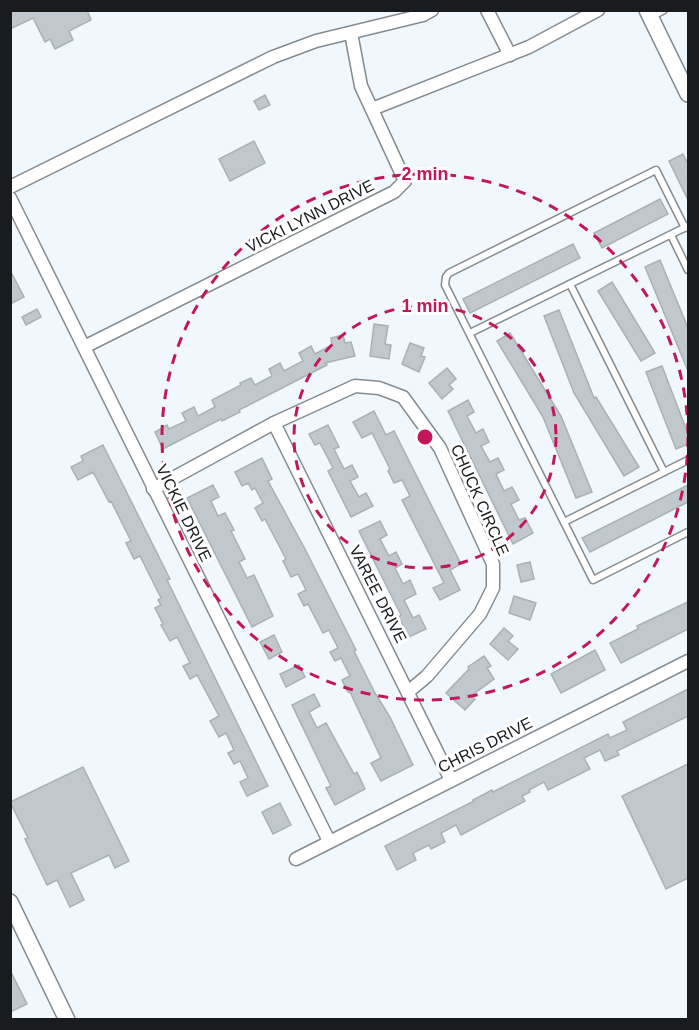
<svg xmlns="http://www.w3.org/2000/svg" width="699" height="1030" font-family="Arial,sans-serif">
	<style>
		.building { fill: #c1c8cd; stroke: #a9b1b5; stroke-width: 1.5 }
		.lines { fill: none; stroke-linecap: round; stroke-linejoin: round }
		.service-casing { stroke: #858c90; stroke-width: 9 }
		.minor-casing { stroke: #858c90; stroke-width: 15 }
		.tertiary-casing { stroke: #858c90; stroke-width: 18 }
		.service { stroke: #fff; stroke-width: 6 }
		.minor { stroke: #fff; stroke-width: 12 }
		.tertiary { stroke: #fff; stroke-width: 15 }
		.ring { fill: none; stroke: #c2185b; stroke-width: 3; stroke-dasharray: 10 8 }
		.labels { text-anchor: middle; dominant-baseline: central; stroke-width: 6; stroke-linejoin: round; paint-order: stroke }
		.street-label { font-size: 16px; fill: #191c1e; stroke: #fff }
		.centre { fill: #c2185b; stroke: #fff; stroke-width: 3 }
		.ring-label { font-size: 18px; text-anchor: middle; font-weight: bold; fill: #c2185b; stroke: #fff; stroke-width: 6; stroke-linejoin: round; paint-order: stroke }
	</style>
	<rect width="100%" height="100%" fill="#f0f8fd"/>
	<g class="building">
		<path d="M10 10H87L91 20 69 31 73 40 55 49 50 39 45 42 33 18 10 29Z"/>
		<path d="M265 95 270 105 259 110 254 101Z"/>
		<path d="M254 141 265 163 230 181 219 159Z"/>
		<path d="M683 154 688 164V200L669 161Z"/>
		<path d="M660 199 668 214 602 248 594 233Z"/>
		<path d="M573 244 580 258 470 313 463 299Z"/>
		<path d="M660 260 688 328V371L645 267Z"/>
		<path d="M10 270 24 297 10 304Z"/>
		<path d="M612 282 655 353 641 361 598 291Z"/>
		<path d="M37 309 41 317 26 325 22 317Z"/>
		<path d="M559 310 594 398 596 397 639 467 624 476 574 393 544 316Z"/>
		<path d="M374 324 388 326 385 344 391 345 389 359 370 356Z"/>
		<path d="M510 333 561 416 592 492 576 498 543 417 497 341Z"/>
		<path d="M343 335 345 343 351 342 355 356 325 363 327 365 239 410 240 412 222 421 221 419 163 449 155 432 167 425 169 429 186 421 182 413 194 407 198 416 215 407 212 400 241 385 240 383 251 378 255 385 272 376 269 369 280 363 284 371 303 361 299 353 311 346 315 354 332 345 331 338Z"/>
		<path d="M410 343 424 348 421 356 425 357 419 372 402 364Z"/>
		<path d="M662 366 688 434V444L676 449 646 372Z"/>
		<path d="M447 368 456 379 449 385 453 389 442 399 429 383Z"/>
		<path d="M468 400 474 412 467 416 476 433 483 429 489 442 481 446 490 462 498 458 504 470 496 474 504 491 512 487 519 500 511 504 519 520 525 518 533 533 513 544 448 411Z"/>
		<path d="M374 411 386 435 394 431 461 564 450 570 460 590 440 600 433 588 444 583 402 500 410 496 402 480 394 483 388 471 390 469 372 433 362 438 353 422Z"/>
		<path d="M328 425 339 447 334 449 344 469 352 465 358 477 350 481 359 497 366 493 373 506 351 517 328 471 333 468 320 443 315 445 309 434Z"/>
		<path d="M103 445 170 579 167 580 268 786 247 796 240 782 248 778 240 761 234 764 228 753 234 750 226 733 219 737 210 721 219 716 197 675 190 679 183 666 190 663 177 637 170 641 161 625 163 624 155 608 161 605 158 600 161 598 140 556 134 559 126 543 131 541 111 501 109 502 93 472 78 480 71 467 83 461 81 456Z"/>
		<path d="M262 458 272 479 268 481 305 549 356 650 354 651 375 693 390 717 413 765 381 781 371 763 381 758 350 692H348L342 680 350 676 341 658 335 661 330 652 338 648 329 630 323 633 308 604 304 606 298 594 306 590 298 574 291 577 283 561 286 559 265 519 262 521 255 508 263 503 255 488 252 490 248 483 242 486 235 472Z"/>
		<path d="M213 485 219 497 211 501 218 516 225 513 234 530 231 531 245 559 239 562 247 578 254 575 273 616 252 627 187 498Z"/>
		<path d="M688 485V502L590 552 582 538Z"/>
		<path d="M380 521 387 535 380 539 389 556 396 552 402 564 395 568 403 584 410 580 416 594 404 600 413 618 419 615 426 629 409 637 399 617 401 615 359 531Z"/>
		<path d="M530 562 534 579 521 582 517 565Z"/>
		<path d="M514 596 536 603 530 620 509 613Z"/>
		<path d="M688 602V629L621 663 610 643 638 629 637 626Z"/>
		<path d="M504 628 513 636 508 641 518 649 508 660 490 644Z"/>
		<path d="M274 635 282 652 269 659 260 642Z"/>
		<path d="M595 650 605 670 561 693 551 674Z"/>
		<path d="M484 656 491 666 487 668 494 679 471 696 475 699 465 710 446 693 469 669 468 667Z"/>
		<path d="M299 665 305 677 286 687 280 674Z"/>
		<path d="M688 689V716L617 751 619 755 605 761 600 750 584 758 590 769 548 790 544 782 529 790 530 792 522 796 525 801 461 835 456 825 441 833 445 842 431 849 429 845 413 853 416 860 397 870 385 846 474 801 473 800 492 790 493 792 608 734 610 738 627 730 623 722Z"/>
		<path d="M314 694 320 706 309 712 317 728 326 723 354 774 357 772 365 789 335 805 326 788 331 786 292 705Z"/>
		<path d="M688 764V878L666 889 622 796Z"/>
		<path d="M83 767 129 861 115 868 109 855 71 873 84 900 70 907 57 880 47 885 25 839 28 838 10 802Z"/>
		<path d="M280 803 291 825 273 834 262 812Z"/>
		<path d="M10 970 27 1004 10 1012Z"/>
	</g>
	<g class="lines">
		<defs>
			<g id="service">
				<path d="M651 17 664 10"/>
				<path d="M685 228 656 170 449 273 446 277 445 285 593 580 688 532"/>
				<path d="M671 235 688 270"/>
				<path d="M570 284 664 472"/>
				<path d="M470 333 688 226"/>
				<path d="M564 522 688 460"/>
			</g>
			<g id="minor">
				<path d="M487 10 510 55"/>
				<path d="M372 109 529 47 598 10"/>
				<path d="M10 187 273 57 316 41 423 15 432 10"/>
				<path d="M10 198 329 841"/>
				<path d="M84 347 394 192 405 181 361 86 351 33"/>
				<path d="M274 423 451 780"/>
				<path d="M153 489 274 423 355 386 379 388 403 397 440 448 493 564V588L480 614 427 676 408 692"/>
				<path d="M296 859 688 661"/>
			</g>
			<g id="tertiary">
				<path d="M647 10 688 94"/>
				<path d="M10 902 67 1020"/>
			</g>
		</defs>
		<use href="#service" class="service-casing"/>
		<use href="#minor" class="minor-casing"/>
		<use href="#tertiary" class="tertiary-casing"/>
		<use href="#service" class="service"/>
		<use href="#minor" class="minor"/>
		<use href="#tertiary" class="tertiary"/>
	</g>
	<g class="ring">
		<circle cx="425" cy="437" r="131"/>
		<circle cx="425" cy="437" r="263"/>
	</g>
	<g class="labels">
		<g class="street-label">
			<text transform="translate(310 216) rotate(-27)">VICKI LYNN DRIVE</text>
			<text transform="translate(480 500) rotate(66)">CHUCK CIRCLE</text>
			<text transform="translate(184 513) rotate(64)">VICKIE DRIVE</text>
			<text transform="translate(378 594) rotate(63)">VAREE DRIVE</text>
			<text transform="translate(485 745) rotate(-27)">CHRIS DRIVE</text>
		</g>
	</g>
	<circle cx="425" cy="437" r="9" class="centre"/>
	<g class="ring-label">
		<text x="425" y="180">2 min</text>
		<text x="425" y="312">1 min</text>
	</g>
	<rect width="699" height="1030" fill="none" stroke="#191c1e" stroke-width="24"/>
</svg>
